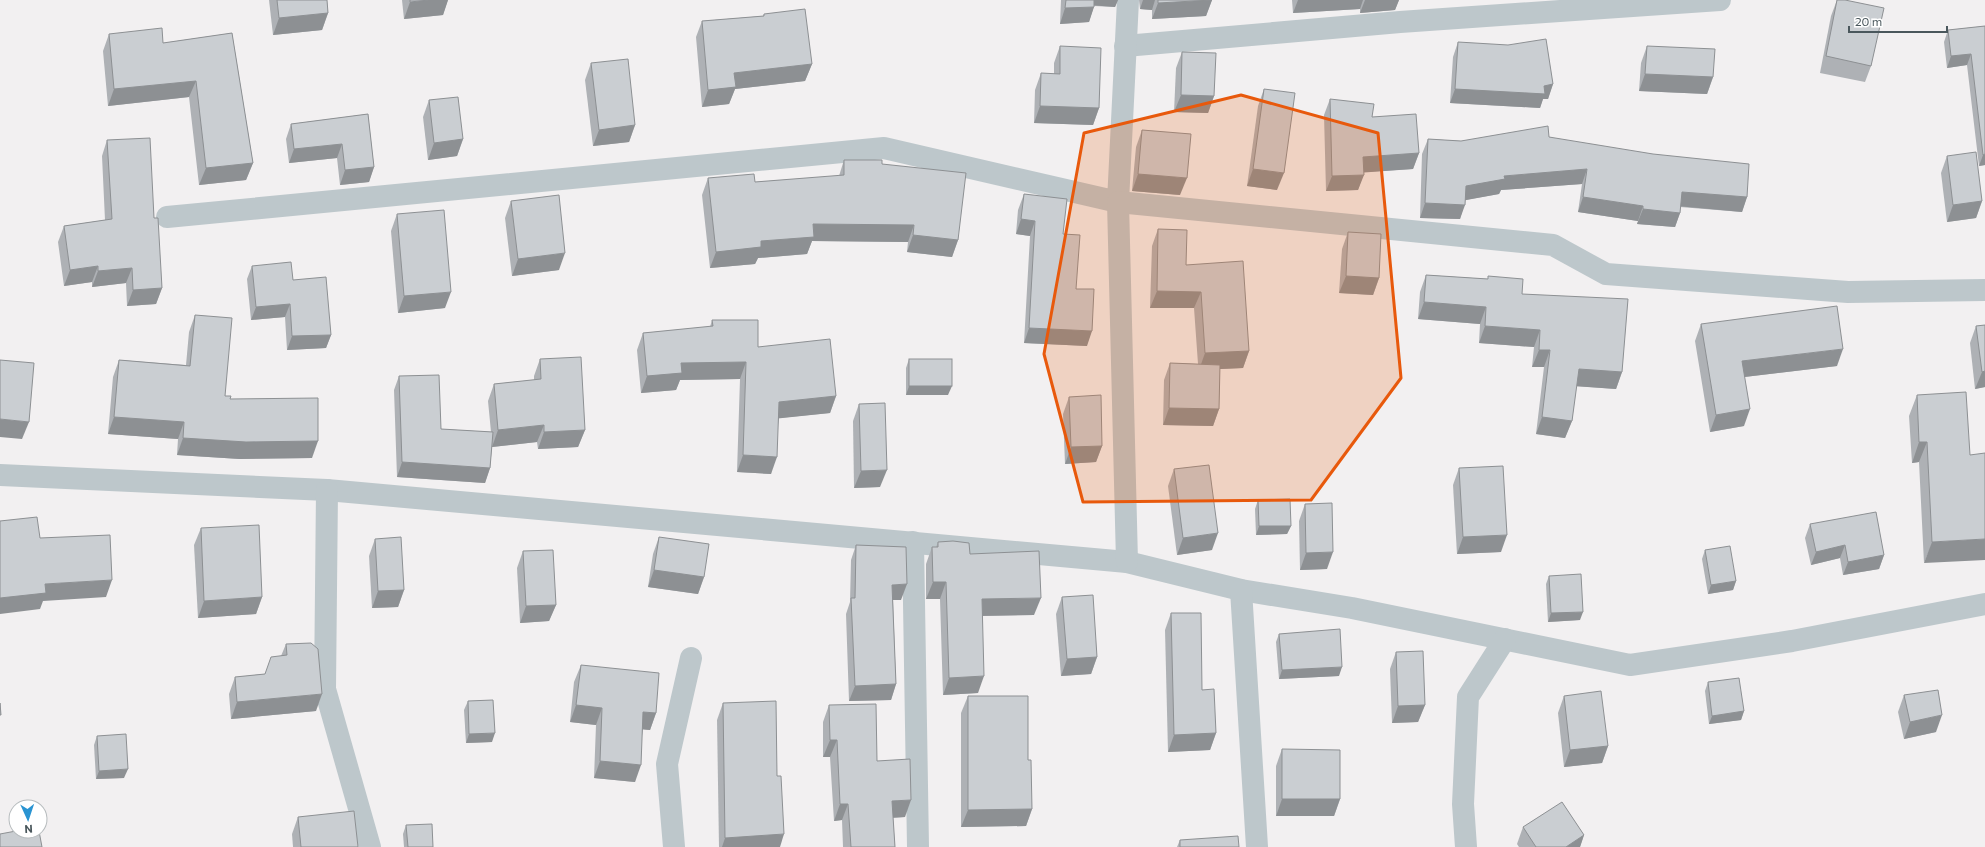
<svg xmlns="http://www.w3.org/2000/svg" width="1985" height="847" font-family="Commissioner,sans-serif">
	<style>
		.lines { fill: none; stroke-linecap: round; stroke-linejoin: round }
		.street { stroke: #bdc7cb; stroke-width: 22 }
		.wall { fill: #aeb1b5 }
		.shaded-wall { fill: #8d9093 }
		.building { fill: #caced2; stroke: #8d9093 }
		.marked { fill: #e8590c; fill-opacity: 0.2; stroke: #e8590c; stroke-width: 3; stroke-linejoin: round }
	</style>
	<rect width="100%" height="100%" fill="#f2f0f1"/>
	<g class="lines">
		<g class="street">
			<path d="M1125 46 1400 22 1720 0"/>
			<path d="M167 217 884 148 1118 202 1128 0"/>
			<path d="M0 475 327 490 1127 562 1241 590 1352 608 1630 665 1792 641 1985 604"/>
			<path d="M327 490 325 689 370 847"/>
			<path d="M913 542 918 847"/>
			<path d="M1127 562 1118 202 1553 245 1606 274 1848 292 1985 290"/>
			<path d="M1241 590 1257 847"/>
			<path d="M674 847 667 764 691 658"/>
			<path d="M1466 847 1463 804 1468 697 1505 639"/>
		</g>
	</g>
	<g class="wall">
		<path d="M269 0H327L328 13 322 30 273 35Z"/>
		<path d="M402 0H448L443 15 404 19Z"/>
		<path d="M1061 0H1118L1115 7 1094 6 1089 22 1060 24Z"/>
		<path d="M1139 0H1212L1206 16 1152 19V10L1140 9Z"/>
		<path d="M1292 0H1399L1395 10 1360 13V9L1293 13Z"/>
		<path d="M1837 0 1871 66 1865 82 1820 73 1831 16Z"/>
		<path d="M764 14 812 64 805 81 735 89 729 104 702 107 696 37 702 21 763 16Z"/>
		<path d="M1985 26V165L1979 166 1967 65 1947 68 1944 42 1948 30Z"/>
		<path d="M232 33 253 163 246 180 199 185 189 97 108 106 103 51 109 34 163 43Z"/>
		<path d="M1458 42 1553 84 1548 99H1543L1540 108 1450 103 1453 57Z"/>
		<path d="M1060 46 1099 108 1093 125 1034 123 1035 90 1041 73 1054 74V63Z"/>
		<path d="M1647 46 1713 77 1707 94 1639 91 1641 63Z"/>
		<path d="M1182 52 1214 96 1208 113 1174 112 1176 68Z"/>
		<path d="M591 63 635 125 629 142 593 146 585 80Z"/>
		<path d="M1264 89 1277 190 1247 186 1258 106Z"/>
		<path d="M1330 99 1372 117 1419 153 1413 169 1364 172 1358 190 1326 191 1324 115Z"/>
		<path d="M429 100 463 139 457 156 428 160 423 117Z"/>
		<path d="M368 114 374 167 369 182 340 185 337 158 289 163 286 139 291 124Z"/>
		<path d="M1142 130 1180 195 1132 191 1136 147Z"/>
		<path d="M1549 137 1747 197 1742 212 1680 207V213L1675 227 1637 224 1638 221 1578 212 1582 184 1501 190 1499 194 1465 200 1460 219 1420 218 1422 154 1428 139 1461 141Z"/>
		<path d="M107 140 154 218 162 288 156 304 127 306 126 283 92 287V282L64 286 58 242 64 226 105 220 102 156Z"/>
		<path d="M1947 156 1982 201 1976 218 1947 222 1941 173Z"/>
		<path d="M844 160 882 164 958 240 952 257 907 252 908 242 812 241 807 254 758 258 755 264 710 268 702 195 708 178 755 182 839 176Z"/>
		<path d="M1024 194 1063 234 1087 346 1024 343 1030 236 1016 234 1018 210Z"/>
		<path d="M511 201 559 270 512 276 505 218Z"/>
		<path d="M397 214 445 308 398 313 391 231Z"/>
		<path d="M1158 229 1186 265 1249 351 1243 368 1220 369 1219 409 1213 426 1163 425 1164 380 1170 363 1198 364 1194 308H1150L1152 246Z"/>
		<path d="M1348 232 1379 278 1373 295 1339 293 1342 249Z"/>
		<path d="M252 266 293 280 331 335 326 348 287 350 285 317 251 320 247 279Z"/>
		<path d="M1426 275 1488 279V276L1522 294 1622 372 1616 389 1576 386 1572 421 1565 438 1536 434 1544 367H1532L1534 347 1479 343 1480 324 1418 319 1420 292Z"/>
		<path d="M195 315 225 396 230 399 312 458 240 459 177 455 178 439 108 434 113 377 119 360 186 365 189 332Z"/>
		<path d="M712 320 758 347 836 396 830 413 779 418 771 474 737 472 740 379 680 380 676 390 641 393 637 350 643 333 710 327Z"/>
		<path d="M1701 324 1837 366 1744 377V426L1710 432 1695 341Z"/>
		<path d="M1985 325V387L1975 389 1970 343 1976 326Z"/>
		<path d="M540 359 585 430 578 447 538 449 537 442 492 447 490 468 485 483 397 477 394 390 399 376 441 429 491 432 488 401 494 384 534 380V376Z"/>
		<path d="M909 359 948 395H906V368Z"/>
		<path d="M1917 395 1970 455 1924 563 1919 462 1912 463 1909 416Z"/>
		<path d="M1069 397 1102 446 1096 462 1065 464 1063 414Z"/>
		<path d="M859 404 880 487 854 488 853 421Z"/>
		<path d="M1459 468 1501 552 1457 554 1453 485Z"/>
		<path d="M1174 469 1212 550 1177 555 1168 486Z"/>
		<path d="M1258 500 1291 526 1287 534 1256 535 1255 509Z"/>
		<path d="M1305 504 1327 569 1300 570 1299 521Z"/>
		<path d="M1810 524 1884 555 1879 569 1843 575 1840 558 1811 565 1805 538Z"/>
		<path d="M201 528 262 597 256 614 198 618 194 545Z"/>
		<path d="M659 537 704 577 698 594 648 587 653 554Z"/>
		<path d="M375 539 404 590 398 607 372 608 369 556Z"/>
		<path d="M938 542 970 554 1034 615 983 616 978 693 943 695 940 599H926V564L932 547H936Z"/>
		<path d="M856 545 901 600H893L896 684 891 700 849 701 846 614 850 602 851 560Z"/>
		<path d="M1705 550 1736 581 1733 590 1708 594 1702 559Z"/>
		<path d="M523 551 556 605 549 621 520 623 517 568Z"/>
		<path d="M1549 576 1580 620 1548 622 1546 584Z"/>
		<path d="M1062 597 1097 657 1091 674 1061 676 1056 614Z"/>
		<path d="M1171 613 1202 690 1216 733 1210 750 1168 752 1165 630Z"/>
		<path d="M1279 634 1339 676 1279 679 1276 642Z"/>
		<path d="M286 644 316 711 231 719 229 694 235 677 265 674 281 656Z"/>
		<path d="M1396 652 1425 705 1418 722 1392 723 1390 669Z"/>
		<path d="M581 665 656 713 650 730 643 729 635 782 594 778 596 725 570 722 574 682Z"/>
		<path d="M1708 682 1744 711 1741 720 1709 724 1705 691Z"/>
		<path d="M1904 695 1936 732 1904 739 1898 712Z"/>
		<path d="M968 696 1028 760 1032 809 1026 826 961 827V713Z"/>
		<path d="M1564 696 1608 746 1602 763 1564 767 1558 713Z"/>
		<path d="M468 701 492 742 466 743 464 710Z"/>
		<path d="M723 703 777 776 780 847H719L717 720Z"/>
		<path d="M829 705 877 761 905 817 893 818 895 847H843L842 820 834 821 830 757H823V722Z"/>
		<path d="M97 736 124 778 96 779 94 745Z"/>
		<path d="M1282 749 1340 799 1334 816H1276V766Z"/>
		<path d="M298 817 358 847H293L292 834Z"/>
		<path d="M406 825 433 847H404L403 834Z"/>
		<path d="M1523 827 1584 835 1580 847H1519L1517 844Z"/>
		<path d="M1180 840 1239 847H1177Z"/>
	</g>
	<g class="shaded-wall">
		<path d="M429 0H448L443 15 404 19 410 2Z"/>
		<path d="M1091 0H1118L1115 7 1089 5Z"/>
		<path d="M1143 0H1155L1152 10 1140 9Z"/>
		<path d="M1212 0 1206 16 1152 19 1158 3Z"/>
		<path d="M1298 0H1363L1360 9 1293 13Z"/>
		<path d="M1365 0H1399L1395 10 1360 13Z"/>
		<path d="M1094 7 1089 22 1060 24 1065 8Z"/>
		<path d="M328 13 322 30 273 35 279 18Z"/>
		<path d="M1971 54 1967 65 1947 68 1951 56Z"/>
		<path d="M812 64 805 81 735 89 729 104 702 107 708 90 734 73Z"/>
		<path d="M1645 74 1713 77 1707 94 1639 91Z"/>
		<path d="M196 81 189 97 108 106 114 89Z"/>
		<path d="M1553 84 1548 99H1543L1540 108 1450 103 1455 89 1544 86Z"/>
		<path d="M1181 95 1214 96 1208 113 1174 112Z"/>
		<path d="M1040 106 1099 108 1093 125 1034 123Z"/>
		<path d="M635 125 629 142 593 146 599 130Z"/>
		<path d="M463 139 457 156 428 160 434 143Z"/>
		<path d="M342 144 337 158 289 163 294 149Z"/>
		<path d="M1419 153 1413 169 1357 173 1363 157Z"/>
		<path d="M1985 154V165L1979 166 1983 155Z"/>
		<path d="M253 163 246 180 199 185 206 168Z"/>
		<path d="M374 167 369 182 340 185 345 170Z"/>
		<path d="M1253 169 1284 173 1277 190 1247 186Z"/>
		<path d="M1587 169 1582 184 1501 190 1499 194 1461 201 1466 186 1504 176Z"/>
		<path d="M1138 174 1187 178 1180 195 1132 191Z"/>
		<path d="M1364 175 1358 190 1326 191 1332 176Z"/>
		<path d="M1682 192 1747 197 1742 212 1677 206Z"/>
		<path d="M1583 197 1643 206 1638 221 1578 212Z"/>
		<path d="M1982 201 1976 218 1947 222 1953 205Z"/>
		<path d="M1425 203 1465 205 1460 219 1420 218Z"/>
		<path d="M1643 209 1680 213 1675 227 1637 224Z"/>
		<path d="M1021 219 1035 221 1030 236 1016 234Z"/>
		<path d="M813 224 914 225 908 242 812 241 807 254 758 258 755 264 710 268 716 252 761 241Z"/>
		<path d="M913 235 958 240 952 257 907 252Z"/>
		<path d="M565 253 559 270 512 276 518 259Z"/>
		<path d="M98 266 92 282 64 286 70 270Z"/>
		<path d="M132 268 126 283 92 287 98 271Z"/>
		<path d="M1346 276 1379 278 1373 295 1339 293Z"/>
		<path d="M162 288 156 304 127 306 133 290Z"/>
		<path d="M1157 291 1201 292 1194 308H1150Z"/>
		<path d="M451 292 445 308 398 313 404 296Z"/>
		<path d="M1424 302 1486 307 1480 324 1418 319Z"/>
		<path d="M290 304 285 317 251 320 256 307Z"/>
		<path d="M1485 326 1540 330 1534 347 1479 343Z"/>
		<path d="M1029 328 1092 331 1087 346 1024 343Z"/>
		<path d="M331 335 326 348 287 350 292 336Z"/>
		<path d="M1843 349 1837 366 1736 378 1742 361Z"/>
		<path d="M1539 350H1550L1544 367H1532Z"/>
		<path d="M1249 351 1243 368 1199 370 1205 353Z"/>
		<path d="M746 362 740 379 680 380 676 390 641 393 647 376 681 363Z"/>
		<path d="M1579 369 1622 372 1616 389 1573 386Z"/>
		<path d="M1985 371V387L1975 389 1982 372Z"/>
		<path d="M909 386H952L948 395H906Z"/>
		<path d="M836 396 830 413 773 419 779 402Z"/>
		<path d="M1169 408 1219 409 1213 426 1163 425Z"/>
		<path d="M1750 409 1744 426 1710 432 1716 415Z"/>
		<path d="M114 417 184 422 178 439 108 434Z"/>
		<path d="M1542 417 1572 421 1565 438 1536 434Z"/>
		<path d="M0 419 29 422 22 439 0 437Z"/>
		<path d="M544 425 537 442 492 447 498 430Z"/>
		<path d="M585 430 578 447 538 449 544 432Z"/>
		<path d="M183 438 318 441 312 458 240 459 177 455Z"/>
		<path d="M1919 442H1927L1919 462 1912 463Z"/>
		<path d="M1102 446 1096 462 1065 464 1071 447Z"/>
		<path d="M743 455 777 457 771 474 737 472Z"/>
		<path d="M402 462 490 468 485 483 397 477Z"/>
		<path d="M887 470 880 487 854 488 861 471Z"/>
		<path d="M1259 526H1291L1287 534 1256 535Z"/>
		<path d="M1218 533 1212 550 1177 555 1183 538Z"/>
		<path d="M1507 535 1501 552 1457 554 1463 537Z"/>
		<path d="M1985 539V560L1924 563 1932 542Z"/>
		<path d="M1845 545 1840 558 1811 565 1816 552Z"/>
		<path d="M1333 552 1327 569 1300 570 1306 553Z"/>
		<path d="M1884 555 1879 569 1843 575 1848 562Z"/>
		<path d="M654 570 704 577 698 594 648 587Z"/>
		<path d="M112 580 106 597 43 601 40 609 0 614V598L45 584Z"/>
		<path d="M1736 581 1733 590 1708 594 1711 585Z"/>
		<path d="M933 582H946L940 599H926Z"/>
		<path d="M907 584 901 600H887L892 585Z"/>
		<path d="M404 590 398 607 372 608 378 591Z"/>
		<path d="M262 597 256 614 198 618 204 601Z"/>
		<path d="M1041 598 1034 615 976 616 982 599Z"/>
		<path d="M556 605 549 621 520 623 526 606Z"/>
		<path d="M1583 612 1580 620 1548 622 1551 613Z"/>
		<path d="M1097 657 1091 674 1061 676 1067 659Z"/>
		<path d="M1342 667 1339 676 1279 679 1282 670Z"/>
		<path d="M984 676 978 693 943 695 949 678Z"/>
		<path d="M896 684 891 700 849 701 855 686Z"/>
		<path d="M322 694 316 711 231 719 237 702Z"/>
		<path d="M576 705 602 708 596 725 570 722Z"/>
		<path d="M1425 705 1418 722 1392 723 1398 706Z"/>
		<path d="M1744 711 1741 720 1709 724 1712 716Z"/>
		<path d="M643 712 656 713 650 730 637 729Z"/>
		<path d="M1942 715 1936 732 1904 739 1910 722Z"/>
		<path d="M495 733 492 742 466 743 469 734Z"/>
		<path d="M1216 733 1210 750 1168 752 1174 735Z"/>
		<path d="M830 740H837L830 757H823Z"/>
		<path d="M1608 746 1602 763 1564 767 1570 750Z"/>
		<path d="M600 761 641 765 635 782 594 778Z"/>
		<path d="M128 769 124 778 96 779 99 771Z"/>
		<path d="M1282 799H1340L1334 816H1276Z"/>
		<path d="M911 800 905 817 885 818 892 801Z"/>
		<path d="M840 804H848L842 820 834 821Z"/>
		<path d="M1032 809 1026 826 961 827 968 810Z"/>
		<path d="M784 834 780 847H722L725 838Z"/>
		<path d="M1584 835 1580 847H1566Z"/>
	</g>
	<g class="building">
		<path d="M277 0H327L328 13 279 18Z"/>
		<path d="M410 0H429L410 2Z"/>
		<path d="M1066 0H1094V7L1065 8Z"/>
		<path d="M1158 0H1212L1158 3Z"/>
		<path d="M1837 0H1845L1884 8 1871 66 1826 56Z"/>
		<path d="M805 9 812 64 734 73 736 87 708 90 702 21 764 16V14Z"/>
		<path d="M1985 26V154L1983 155 1971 54 1951 56 1948 30Z"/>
		<path d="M162 28 163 43 232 33 253 163 206 168 196 81 114 89 109 34Z"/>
		<path d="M1546 39 1553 84 1544 86 1545 94 1455 89 1458 42 1508 45Z"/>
		<path d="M1060 46 1101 48 1099 108 1040 106 1041 73 1060 74Z"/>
		<path d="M1647 46 1715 49 1713 77 1645 74Z"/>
		<path d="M1182 52 1216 53 1214 96 1181 95Z"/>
		<path d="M628 59 635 125 599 130 591 63Z"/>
		<path d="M1264 89 1295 93 1284 173 1253 169Z"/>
		<path d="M458 97 463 139 434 143 429 100Z"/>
		<path d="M1330 99 1374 104 1372 117 1416 114 1419 153 1363 157 1364 175 1332 176Z"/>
		<path d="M368 114 374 167 345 170 342 144 294 149 291 124Z"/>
		<path d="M1548 126 1549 137 1653 154 1749 164 1747 197 1682 192 1680 213 1643 209V206L1583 197 1587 169 1504 176 1505 179 1466 186 1465 205 1425 203 1428 139 1461 141Z"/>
		<path d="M1142 130 1191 134 1187 178 1138 174Z"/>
		<path d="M150 138 154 218H158L162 288 133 290 132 268 98 271V266L70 270 64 226 112 219 107 140Z"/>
		<path d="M1976 152 1982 201 1953 205 1947 156Z"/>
		<path d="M844 160H882V164L966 173 958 240 913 235 914 225 813 224 814 237 761 241V247L716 252 708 178 754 174 755 182 844 175Z"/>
		<path d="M1024 194 1067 199 1063 234 1080 235 1076 289H1094L1092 331 1029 328 1035 221 1021 219Z"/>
		<path d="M559 195 565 253 518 259 511 201Z"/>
		<path d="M444 210 451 292 404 296 397 214Z"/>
		<path d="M1158 229 1187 230 1186 265 1243 261 1249 351 1205 353 1201 292 1157 291Z"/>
		<path d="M1348 232 1381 234 1379 278 1346 276Z"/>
		<path d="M291 262 293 280 326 277 331 335 292 336 290 304 256 307 252 266Z"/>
		<path d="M1426 275 1488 279V276L1523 279 1522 294 1628 299 1622 372 1579 369 1572 421 1542 417 1550 350H1539L1540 330 1485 326 1486 307 1424 302Z"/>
		<path d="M1837 306 1843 349 1742 361 1750 409 1716 415 1701 324Z"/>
		<path d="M195 315 232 318 225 396H231L230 399 318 398V441L246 442 183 438 184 422 114 417 119 360 190 366Z"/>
		<path d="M712 320H758V347L830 339 836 396 779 402 777 457 743 455 746 362 681 363 682 373 647 376 643 333 713 326Z"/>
		<path d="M1985 325V371L1982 372 1976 326Z"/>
		<path d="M581 357 585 430 544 432V425L498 430 494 384 541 379 540 359Z"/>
		<rect x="909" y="359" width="43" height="27"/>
		<path d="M0 360 34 363 29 422 0 419Z"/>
		<path d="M1170 363 1220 365 1219 409 1169 408Z"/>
		<path d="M439 375 441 429 493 432 490 468 402 462 399 376Z"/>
		<path d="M1966 392 1970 455 1985 453V539L1932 542 1927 442H1919L1917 395Z"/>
		<path d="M1101 395 1102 446 1071 447 1069 397Z"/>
		<path d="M885 403 887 470 861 471 859 404Z"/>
		<path d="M1209 465 1218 533 1183 538 1174 469Z"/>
		<path d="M1503 466 1507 535 1463 537 1459 468Z"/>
		<path d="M1290 499 1291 526H1259L1258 500Z"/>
		<path d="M1332 503 1333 552 1306 553 1305 504Z"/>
		<path d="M1876 512 1884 555 1848 562 1845 545 1816 552 1810 524Z"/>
		<path d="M37 517 40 538 110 535 112 580 45 584 46 593 0 598V521Z"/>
		<path d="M259 525 262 597 204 601 201 528Z"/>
		<path d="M401 537 404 590 378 591 375 539Z"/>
		<path d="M659 537 709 544 704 577 654 570Z"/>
		<path d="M953 541 969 543 970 554 1039 551 1041 598 982 599 984 676 949 678 946 582H933L932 547H938V542Z"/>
		<path d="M856 545 906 547 907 584 892 585 896 684 855 686 851 598H855Z"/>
		<path d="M1730 546 1736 581 1711 585 1705 550Z"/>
		<path d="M553 550 556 605 526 606 523 551Z"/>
		<path d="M1581 574 1583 612 1551 613 1549 576Z"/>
		<path d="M1093 595 1097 657 1067 659 1062 597Z"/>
		<path d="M1171 613H1201L1202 690 1214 689 1216 733 1174 735Z"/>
		<path d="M1340 629 1342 667 1282 670 1279 634Z"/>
		<path d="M311 643 318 649 322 694 237 702 235 677 265 674 271 657 287 655 286 644Z"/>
		<path d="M1423 651 1425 705 1398 706 1396 652Z"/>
		<path d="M581 665 659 673 656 713 643 712 641 765 600 761 602 708 576 705Z"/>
		<path d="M1739 678 1744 711 1712 716 1708 682Z"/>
		<path d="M1938 690 1942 715 1910 722 1904 695Z"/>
		<path d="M1601 691 1608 746 1570 750 1564 696Z"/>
		<path d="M968 696H1028V760H1031L1032 809 968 810Z"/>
		<path d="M493 700 495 733 469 734 468 701Z"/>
		<path d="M776 701 777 776H781L784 834 725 838 723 703Z"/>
		<path d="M0 703 1 715H0Z"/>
		<path d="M876 704 877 761 910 759 911 800 892 801 895 847H851L848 804H840L837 740H830L829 705Z"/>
		<path d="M126 734 128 769 99 771 97 736Z"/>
		<path d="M1282 749 1340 750V799H1282Z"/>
		<path d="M1562 802 1584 835 1566 847H1536L1523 827Z"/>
		<path d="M354 811 358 847H301L298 817Z"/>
		<path d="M432 824 433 847H408L406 825Z"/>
		<path d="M16 831H39L42 847H0V834Z"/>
		<path d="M1238 836 1239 847H1180V840Z"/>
	</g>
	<path class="marked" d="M1241 95 1378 133 1401 378 1311 500 1083 502 1044 354 1084 133Z"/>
	<g transform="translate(28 819) rotate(177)"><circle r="19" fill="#ffffff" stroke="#b7bcbe"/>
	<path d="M0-3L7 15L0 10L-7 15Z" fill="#2a94d2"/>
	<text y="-6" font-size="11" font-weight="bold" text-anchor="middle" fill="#4a575c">N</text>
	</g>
	<path d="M1849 26v6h98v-6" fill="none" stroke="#4a575c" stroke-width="2"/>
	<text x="1855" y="26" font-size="12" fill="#4a575c" stroke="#ffffff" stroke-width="3" paint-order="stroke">20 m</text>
</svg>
